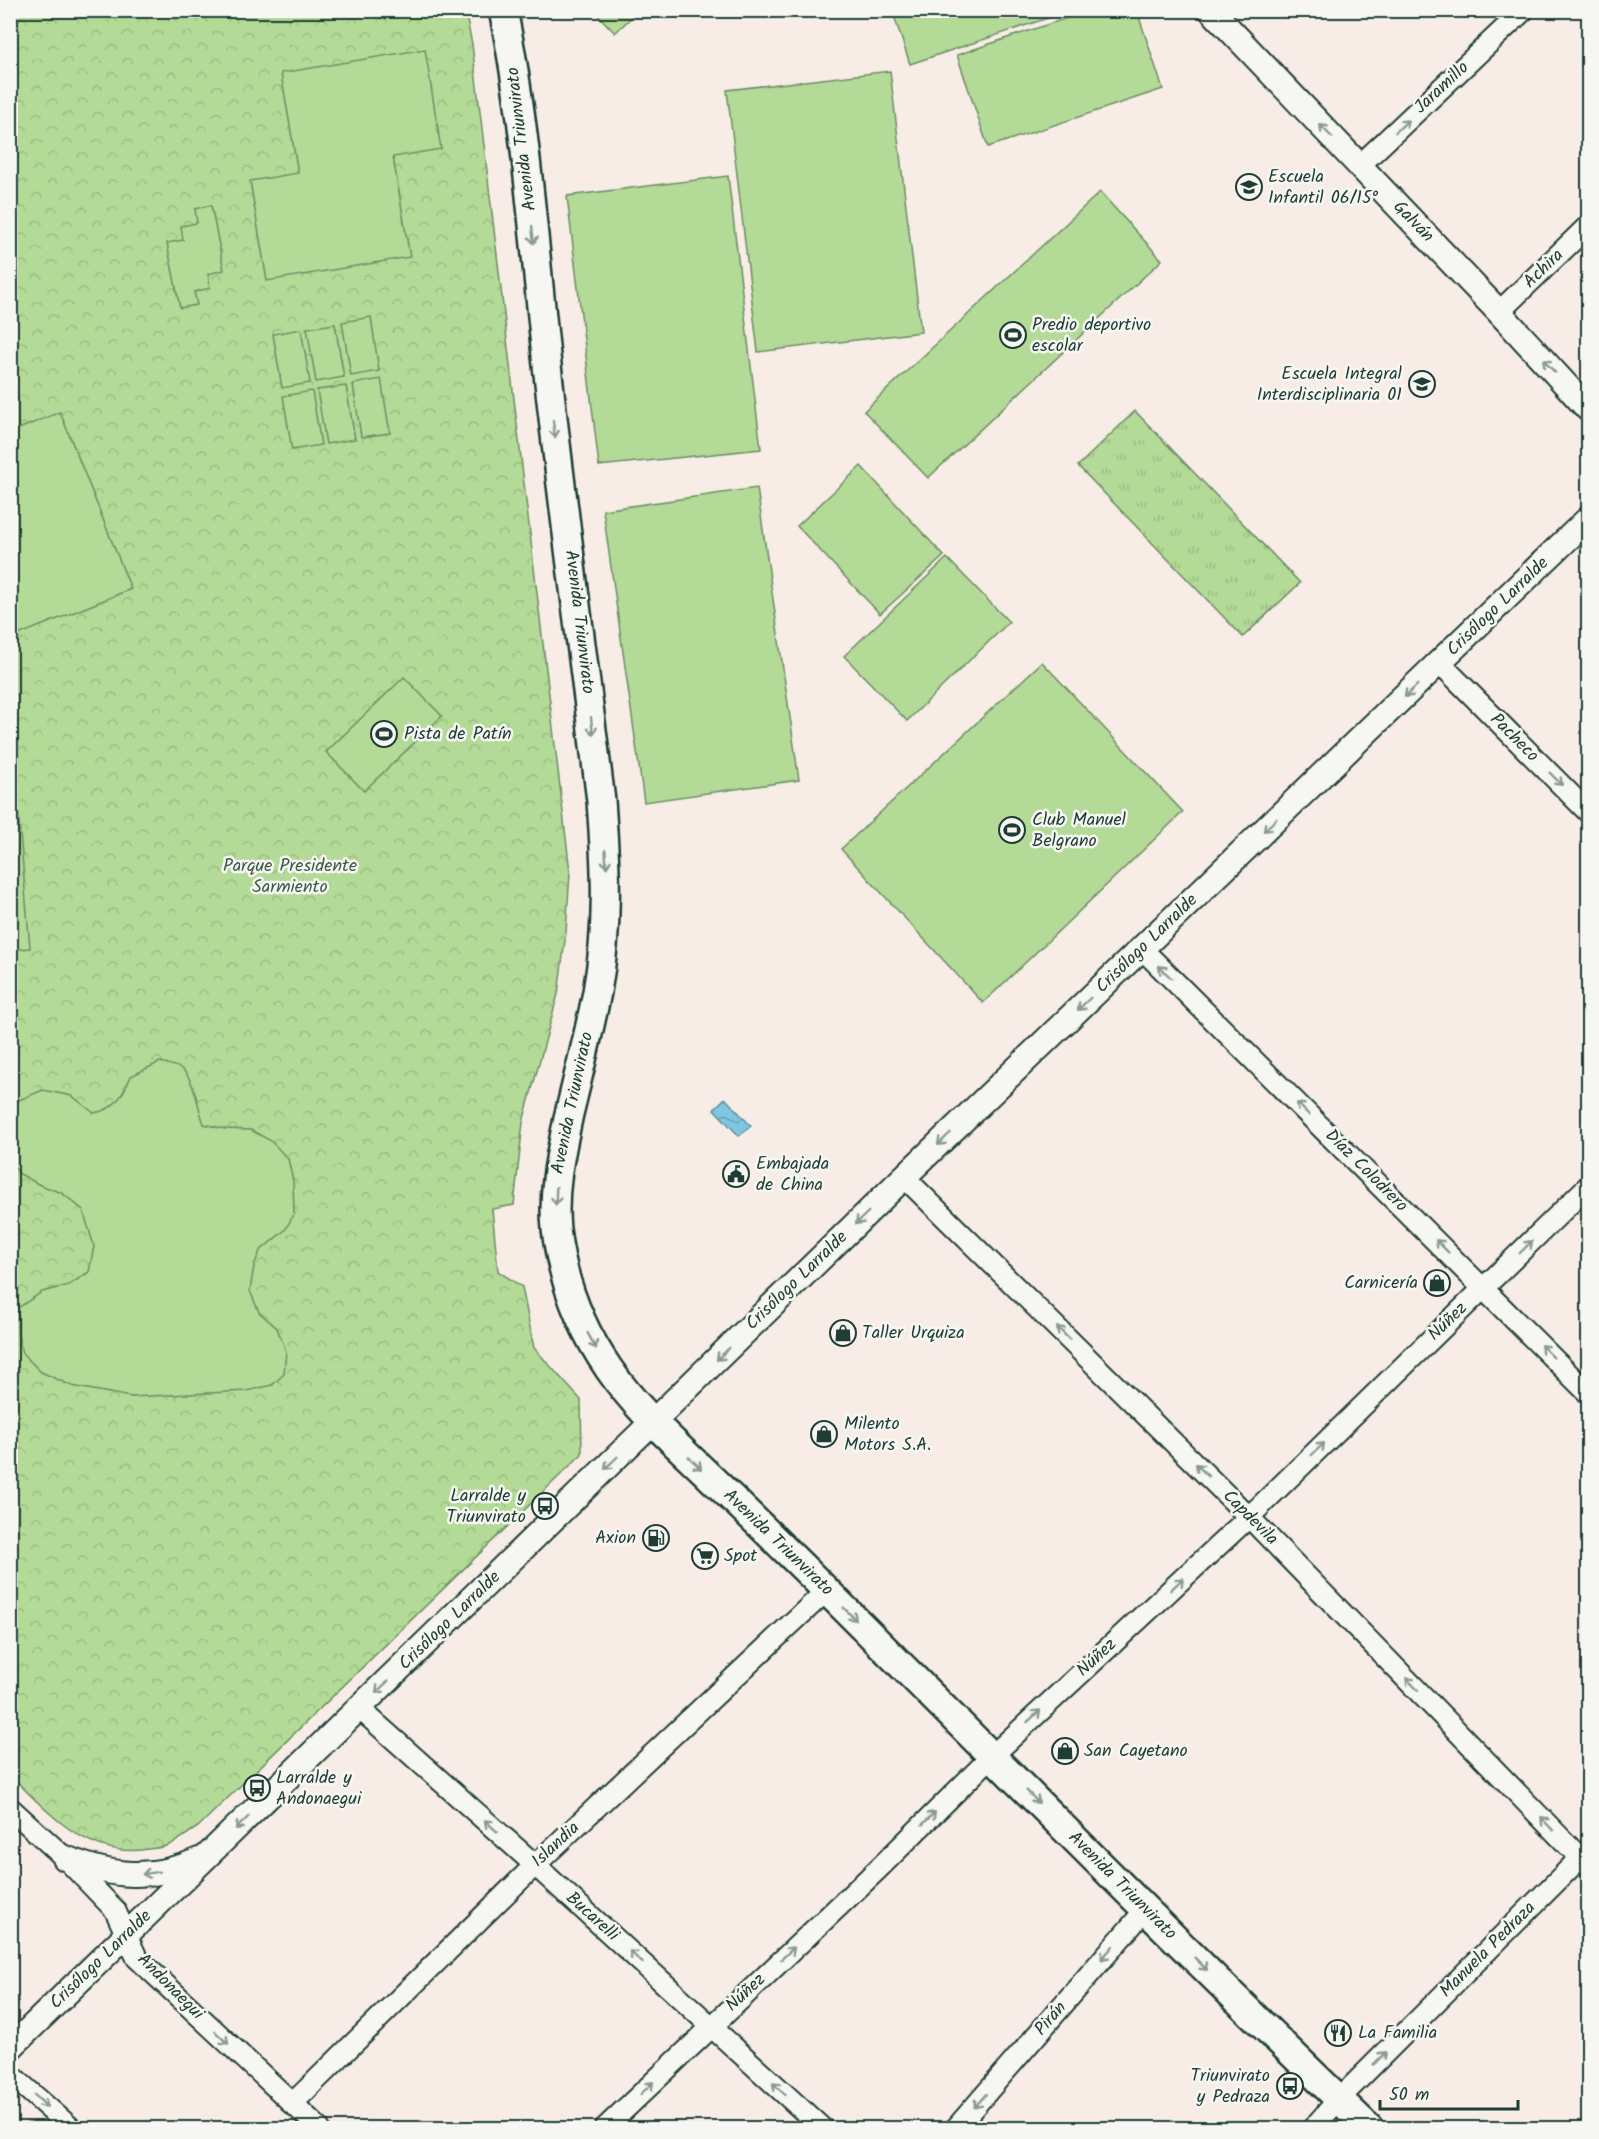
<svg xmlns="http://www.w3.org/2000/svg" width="1599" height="2139" font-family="Kalam,sans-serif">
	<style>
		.grass { fill: url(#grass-tufts); stroke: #698c65; stroke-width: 1.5 }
		.forest { fill: url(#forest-crowns); stroke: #698c65; stroke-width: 1.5 }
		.pitch { fill: #b3da96; stroke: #698c65; stroke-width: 1.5 }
		.water { fill: url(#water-waves); stroke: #59909b; stroke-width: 1.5 }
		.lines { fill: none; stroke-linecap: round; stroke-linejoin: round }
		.minor-casing { stroke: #1f3d34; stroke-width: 24 }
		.tertiary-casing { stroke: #1f3d34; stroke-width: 28 }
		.secondary-casing { stroke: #1f3d34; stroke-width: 32 }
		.minor { stroke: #f6f6f2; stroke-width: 20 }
		.tertiary { stroke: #f6f6f2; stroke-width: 24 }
		.secondary { stroke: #f6f6f2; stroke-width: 27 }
		.oneway { stroke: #8a9a93 }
		.labels { text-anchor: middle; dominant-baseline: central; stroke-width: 5; stroke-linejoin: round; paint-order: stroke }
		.street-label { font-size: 18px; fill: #1f3d34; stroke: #f6f6f2 }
		.poi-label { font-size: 18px; fill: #1f3d34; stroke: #f6f6f2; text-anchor: start }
		.park-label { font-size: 18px; fill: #3d5c48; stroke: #f6f6f2 }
	</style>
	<defs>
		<pattern id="grass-tufts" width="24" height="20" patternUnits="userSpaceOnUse" patternTransform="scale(1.5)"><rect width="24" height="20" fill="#b3da96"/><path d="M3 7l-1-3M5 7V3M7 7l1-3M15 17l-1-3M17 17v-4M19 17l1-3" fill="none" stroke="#9abc82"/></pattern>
		<pattern id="forest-crowns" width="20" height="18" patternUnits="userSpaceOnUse" patternTransform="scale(1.5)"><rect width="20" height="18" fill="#b3da96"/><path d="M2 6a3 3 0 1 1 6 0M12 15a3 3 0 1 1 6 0" fill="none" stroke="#9abc82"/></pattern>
		<pattern id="water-waves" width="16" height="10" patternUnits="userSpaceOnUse" patternTransform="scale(1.5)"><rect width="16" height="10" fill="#7fc7e0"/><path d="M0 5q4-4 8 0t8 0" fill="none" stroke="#67a3b6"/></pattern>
	</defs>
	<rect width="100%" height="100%" fill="#f8ece6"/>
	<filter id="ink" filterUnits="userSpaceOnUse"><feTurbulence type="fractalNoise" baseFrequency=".0167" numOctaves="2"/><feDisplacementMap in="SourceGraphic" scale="12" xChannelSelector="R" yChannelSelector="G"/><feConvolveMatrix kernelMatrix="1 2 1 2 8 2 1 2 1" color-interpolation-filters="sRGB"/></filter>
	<g filter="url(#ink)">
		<path class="grass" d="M1135 411 1300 583 1243 637 1078 466Z"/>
		<path class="forest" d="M10 11H465L472 44 570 872 566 932 558 994 523 1122 514 1205 492 1209 498 1271 522 1287 534 1348 581 1400 582 1454 198 1827C189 1832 180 1840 171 1844 164 1848 155 1848 148 1849 89 1860 49 1813 11 1776Z"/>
		<g class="pitch">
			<path d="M892 10H1069V11L910 64Z"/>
			<path d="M1091 10 1137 11 1163 89 988 147 957 55Z"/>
			<path d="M594 11H638L615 33Z"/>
			<path d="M425 49 441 149 393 157 410 257 267 281 250 181 298 173 281 73Z"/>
			<path d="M890 71 921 332 758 352 727 90Z"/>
			<path d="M728 176 761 449 599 466 567 196Z"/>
			<path d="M1100 192 1162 260 928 478 864 411Z"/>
			<path d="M211 205 224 270 208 274 210 288 194 292 197 305 180 308 167 243 183 240 181 226 197 223 195 209Z"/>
			<path d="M371 317 379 371 351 376 342 322Z"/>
			<path d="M335 324 344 377 316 382 307 328Z"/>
			<path d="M301 329 310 383 282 388 273 334Z"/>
			<path d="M381 379 390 433 361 437 353 384Z"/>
			<path d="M346 386 355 439 326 444 317 390Z"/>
			<path d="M312 391 321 445 292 450 283 396Z"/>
			<path d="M60 412 131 589 11 638V432Z"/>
			<path d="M861 466 944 556 880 614 797 526Z"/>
			<path d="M757 488 799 780 644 802 603 510Z"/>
			<path d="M947 558 1009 622 907 721 844 656Z"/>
			<path d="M1042 662 1183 812 983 1003 841 849Z"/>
			<path d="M404 677 442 716 364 791 326 752Z"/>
			<path d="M11 729 30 948 11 950H10Z"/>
			<path d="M160 1062C167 1064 178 1066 183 1070 195 1082 198 1108 204 1124L225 1129 251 1130 271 1141 288 1159 293 1181 294 1214 285 1230 260 1251 254 1266 250 1291 259 1312 277 1328 286 1351 284 1374 272 1385 247 1391 131 1397 72 1386 41 1372 22 1353 18 1334V1308L42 1292 69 1285 89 1272 94 1246 83 1210 62 1193 40 1185 18 1173 11 1161 10 1113 19 1100 43 1090 72 1096 94 1113C115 1110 123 1095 131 1076Z"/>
		</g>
		<path class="water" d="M725 1098 751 1126 739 1136 714 1109Z"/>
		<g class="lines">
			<defs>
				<g id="minor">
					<path d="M1359 166 1524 10"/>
					<path d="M1499 312 1588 226"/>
					<path d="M1440 663 1588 812"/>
					<path d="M1142 949 1588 1393"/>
					<path d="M904 1177 1249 1517 1588 1866"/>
					<path d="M360 1709 535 1865 822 2128"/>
					<path d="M10 1808 65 1858 115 1910 137 1958 319 2128"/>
					<path d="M10 2074 71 2128"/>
					<path d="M292 2104 535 1865 826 1591"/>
					<path d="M605 2128 877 1870 992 1756 1249 1517 1588 1186"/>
					<path d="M956 2128 1146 1909"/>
					<path d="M1313 2128 1339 2099 1588 1850"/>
				</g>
				<g id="tertiary">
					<path d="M1211 10 1499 312 1588 409"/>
					<path d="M65 1858C112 1877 152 1881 199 1860"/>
					<path d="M10 2048 904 1177 1588 519"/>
				</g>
				<path id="secondary" d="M503 10C527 127 534 247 547 365 563 511 583 656 601 801 606 868 609 925 597 992 589 1033 579 1073 569 1114 561 1152 552 1190 556 1229 562 1279 580 1327 609 1369 637 1410 675 1443 711 1478 755 1520 799 1563 842 1606 1017 1781 1191 1957 1369 2128"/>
			</defs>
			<use href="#minor" class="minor-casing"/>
			<use href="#tertiary" class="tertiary-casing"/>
			<use href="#secondary" class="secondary-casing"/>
			<use href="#minor" class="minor"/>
			<use href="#tertiary" class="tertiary"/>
			<use href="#secondary" class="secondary"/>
		</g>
		<defs><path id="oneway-shaft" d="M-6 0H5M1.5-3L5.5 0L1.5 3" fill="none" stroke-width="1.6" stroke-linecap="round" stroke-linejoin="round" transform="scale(1.5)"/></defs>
		<g class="oneway">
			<use href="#oneway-shaft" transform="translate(1402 126) rotate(-43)"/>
			<use href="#oneway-shaft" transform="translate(1326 131) rotate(-134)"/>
			<use href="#oneway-shaft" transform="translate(533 235) rotate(84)"/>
			<use href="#oneway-shaft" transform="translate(1549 366) rotate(-133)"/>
			<use href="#oneway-shaft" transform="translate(554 429) rotate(83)"/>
			<use href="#oneway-shaft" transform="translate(1411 691) rotate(136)"/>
			<use href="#oneway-shaft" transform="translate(592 726) rotate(83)"/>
			<use href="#oneway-shaft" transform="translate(1556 779) rotate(45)"/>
			<use href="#oneway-shaft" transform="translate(1270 825) rotate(136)"/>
			<use href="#oneway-shaft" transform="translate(606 859) rotate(86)"/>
			<use href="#oneway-shaft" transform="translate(1165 972) rotate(-136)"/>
			<use href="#oneway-shaft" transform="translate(1084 1004) rotate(136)"/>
			<use href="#oneway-shaft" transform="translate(1303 1109) rotate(-135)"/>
			<use href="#oneway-shaft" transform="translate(944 1139) rotate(136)"/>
			<use href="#oneway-shaft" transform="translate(556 1196) rotate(92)"/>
			<use href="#oneway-shaft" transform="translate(862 1218) rotate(136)"/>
			<use href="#oneway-shaft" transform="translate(1442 1246) rotate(-135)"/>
			<use href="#oneway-shaft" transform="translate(1526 1247) rotate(-44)"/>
			<use href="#oneway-shaft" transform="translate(1063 1333) rotate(-135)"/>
			<use href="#oneway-shaft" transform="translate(592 1341) rotate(61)"/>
			<use href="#oneway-shaft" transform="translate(1547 1351) rotate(-135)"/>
			<use href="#oneway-shaft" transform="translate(723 1354) rotate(136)"/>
			<use href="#oneway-shaft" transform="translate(1318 1449) rotate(-44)"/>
			<use href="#oneway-shaft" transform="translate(611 1463) rotate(136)"/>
			<use href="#oneway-shaft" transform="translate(695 1463) rotate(44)"/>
			<use href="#oneway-shaft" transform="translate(1202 1470) rotate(-135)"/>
			<use href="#oneway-shaft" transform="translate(1177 1584) rotate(-43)"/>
			<use href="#oneway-shaft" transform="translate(850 1614) rotate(45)"/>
			<use href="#oneway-shaft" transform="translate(1412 1684) rotate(-134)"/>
			<use href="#oneway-shaft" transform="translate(382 1687) rotate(136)"/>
			<use href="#oneway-shaft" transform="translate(1034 1716) rotate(-43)"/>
			<use href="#oneway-shaft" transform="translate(1033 1797) rotate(45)"/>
			<use href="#oneway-shaft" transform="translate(929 1818) rotate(-45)"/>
			<use href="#oneway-shaft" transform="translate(242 1823) rotate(136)"/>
			<use href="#oneway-shaft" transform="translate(1547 1824) rotate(-134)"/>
			<use href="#oneway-shaft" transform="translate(491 1826) rotate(-138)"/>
			<use href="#oneway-shaft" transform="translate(151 1873) rotate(171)"/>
			<use href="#oneway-shaft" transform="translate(788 1953) rotate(-43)"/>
			<use href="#oneway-shaft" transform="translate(1107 1953) rotate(131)"/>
			<use href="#oneway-shaft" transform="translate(636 1957) rotate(-138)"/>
			<use href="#oneway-shaft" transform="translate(1201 1964) rotate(45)"/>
			<use href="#oneway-shaft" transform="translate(222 2038) rotate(43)"/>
			<use href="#oneway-shaft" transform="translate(1380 2058) rotate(-45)"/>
			<use href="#oneway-shaft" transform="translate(647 2088) rotate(-44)"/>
			<use href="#oneway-shaft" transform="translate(779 2089) rotate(-137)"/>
			<use href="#oneway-shaft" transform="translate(41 2101) rotate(42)"/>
			<use href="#oneway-shaft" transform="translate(980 2101) rotate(131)"/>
		</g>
	</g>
	<defs>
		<symbol id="school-ring" viewBox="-11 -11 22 22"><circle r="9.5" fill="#f6f6f2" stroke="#1f3d34" stroke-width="1.5"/><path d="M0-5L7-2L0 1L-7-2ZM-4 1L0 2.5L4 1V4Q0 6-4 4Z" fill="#1f3d34"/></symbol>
		<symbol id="stadium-ring" viewBox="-11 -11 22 22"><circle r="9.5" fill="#f6f6f2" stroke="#1f3d34" stroke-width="1.5"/><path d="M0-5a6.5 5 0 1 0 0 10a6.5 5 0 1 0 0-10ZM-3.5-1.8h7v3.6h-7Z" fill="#1f3d34"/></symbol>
		<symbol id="civic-ring" viewBox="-11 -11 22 22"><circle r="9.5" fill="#f6f6f2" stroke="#1f3d34" stroke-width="1.5"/><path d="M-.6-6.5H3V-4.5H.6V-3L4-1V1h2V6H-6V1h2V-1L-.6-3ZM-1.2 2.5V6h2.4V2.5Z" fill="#1f3d34"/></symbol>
		<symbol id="shop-ring" viewBox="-11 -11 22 22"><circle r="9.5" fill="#f6f6f2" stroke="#1f3d34" stroke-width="1.5"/><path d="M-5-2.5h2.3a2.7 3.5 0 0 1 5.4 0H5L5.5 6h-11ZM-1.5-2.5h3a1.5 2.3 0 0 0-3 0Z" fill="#1f3d34"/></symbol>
		<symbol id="bus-ring" viewBox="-11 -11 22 22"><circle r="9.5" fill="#f6f6f2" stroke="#1f3d34" stroke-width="1.5"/><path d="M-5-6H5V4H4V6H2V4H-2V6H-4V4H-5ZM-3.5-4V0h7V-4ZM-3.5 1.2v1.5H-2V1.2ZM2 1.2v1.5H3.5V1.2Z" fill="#1f3d34"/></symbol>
		<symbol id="fuel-ring" viewBox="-11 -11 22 22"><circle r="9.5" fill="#f6f6f2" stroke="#1f3d34" stroke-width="1.5"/><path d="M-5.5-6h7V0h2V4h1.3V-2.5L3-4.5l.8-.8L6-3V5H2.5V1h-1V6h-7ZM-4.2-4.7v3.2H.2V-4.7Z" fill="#1f3d34"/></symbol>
		<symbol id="supermarket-ring" viewBox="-11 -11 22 22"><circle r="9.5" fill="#f6f6f2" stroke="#1f3d34" stroke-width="1.5"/><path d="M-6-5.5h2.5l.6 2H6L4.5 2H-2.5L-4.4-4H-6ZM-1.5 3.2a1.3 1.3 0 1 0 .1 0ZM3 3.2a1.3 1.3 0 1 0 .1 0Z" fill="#1f3d34"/></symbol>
		<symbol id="restaurant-ring" viewBox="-11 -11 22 22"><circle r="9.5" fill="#f6f6f2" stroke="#1f3d34" stroke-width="1.5"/><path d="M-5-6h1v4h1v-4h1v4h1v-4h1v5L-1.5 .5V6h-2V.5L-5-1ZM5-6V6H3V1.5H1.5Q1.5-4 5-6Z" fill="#1f3d34"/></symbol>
	</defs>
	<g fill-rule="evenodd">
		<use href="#school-ring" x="1234" y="172" width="30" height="30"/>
		<use href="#stadium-ring" x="998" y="320" width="30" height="30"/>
		<use href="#school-ring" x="1407" y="369" width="30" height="30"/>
		<use href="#stadium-ring" x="369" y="719" width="30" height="30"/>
		<use href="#stadium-ring" x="997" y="815" width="30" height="30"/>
		<use href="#civic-ring" x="721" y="1159" width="30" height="30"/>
		<use href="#shop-ring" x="1422" y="1268" width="30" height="30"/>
		<use href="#shop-ring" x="828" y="1318" width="30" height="30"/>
		<use href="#shop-ring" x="809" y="1419" width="30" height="30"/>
		<use href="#bus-ring" x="530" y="1491" width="30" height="30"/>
		<use href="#fuel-ring" x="641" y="1523" width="30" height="30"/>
		<use href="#supermarket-ring" x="690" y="1541" width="30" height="30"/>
		<use href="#shop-ring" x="1050" y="1736" width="30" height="30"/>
		<use href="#bus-ring" x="242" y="1773" width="30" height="30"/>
		<use href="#restaurant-ring" x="1323" y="2018" width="30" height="30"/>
		<use href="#bus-ring" x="1275" y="2071" width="30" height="30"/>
	</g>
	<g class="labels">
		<g class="street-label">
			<text transform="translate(1442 88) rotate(-43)">Jaramillo</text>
			<text transform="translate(522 139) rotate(-97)">Avenida Triunvirato</text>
			<text transform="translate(1413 222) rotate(46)">Galván</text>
			<text transform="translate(1544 269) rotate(-44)">Achira</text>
			<text transform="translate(1498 607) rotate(-44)">Crisólogo Larralde</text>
			<text transform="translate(579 622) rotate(83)">Avenida Triunvirato</text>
			<text transform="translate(1514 738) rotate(45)">Pacheco</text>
			<text transform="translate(1147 944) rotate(-44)">Crisólogo Larralde</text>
			<text transform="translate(573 1103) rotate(-78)">Avenida Triunvirato</text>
			<text transform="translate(1366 1171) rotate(45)">Díaz Colodrero</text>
			<text transform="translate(797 1281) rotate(-44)">Crisólogo Larralde</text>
			<text transform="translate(1448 1322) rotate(-44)">Núñez</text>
			<text transform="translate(1250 1518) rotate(45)">Capdevila</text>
			<text transform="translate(778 1543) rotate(44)">Avenida Triunvirato</text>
			<text transform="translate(450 1621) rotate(-44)">Crisólogo Larralde</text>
			<text transform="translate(1097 1658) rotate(-43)">Núñez</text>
			<text transform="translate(556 1845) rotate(-43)">Islandia</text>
			<text transform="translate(1122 1886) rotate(45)">Avenida Triunvirato</text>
			<text transform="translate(592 1917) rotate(42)">Bucarelli</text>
			<text transform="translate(1488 1950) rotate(-45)">Manuela Pedraza</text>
			<text transform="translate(101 1960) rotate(-44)">Crisólogo Larralde</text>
			<text transform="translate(170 1987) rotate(45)">Andonaegui</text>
			<text transform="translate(746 1993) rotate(-43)">Núñez</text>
			<text transform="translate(1051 2019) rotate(-49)">Pirán</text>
		</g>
		<g class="poi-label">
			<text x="1268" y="177">Escuela<tspan x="1268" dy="21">Infantil 06/15°</tspan></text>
			<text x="1032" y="325">Predio deportivo<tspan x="1032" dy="21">escolar</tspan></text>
			<text x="1402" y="374" text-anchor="end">Escuela Integral<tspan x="1402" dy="21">Interdisciplinaria 01</tspan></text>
			<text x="404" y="734">Pista de Patín</text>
			<text x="1032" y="820">Club Manuel<tspan x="1032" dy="21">Belgrano</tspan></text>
			<text x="756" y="1164">Embajada<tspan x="756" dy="21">de China</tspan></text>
			<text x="1418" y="1283" text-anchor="end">Carnicería</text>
			<text x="862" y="1333">Taller Urquiza</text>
			<text x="844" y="1424">Milento<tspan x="844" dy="21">Motors S.A.</tspan></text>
			<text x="526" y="1496" text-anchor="end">Larralde y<tspan x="526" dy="21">Triunvirato</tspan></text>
			<text x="636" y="1538" text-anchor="end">Axion</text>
			<text x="724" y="1556">Spot</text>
			<text x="1084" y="1751">San Cayetano</text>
			<text x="276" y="1778">Larralde y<tspan x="276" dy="21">Andonaegui</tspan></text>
			<text x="1358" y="2033">La Familia</text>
			<text x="1270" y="2076" text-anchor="end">Triunvirato<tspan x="1270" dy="21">y Pedraza</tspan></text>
		</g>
		<g class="park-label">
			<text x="290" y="866">Parque Presidente<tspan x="290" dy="21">Sarmiento</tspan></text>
		</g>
	</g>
	<rect width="1599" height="2139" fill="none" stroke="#f6f6f2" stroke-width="36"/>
	<rect x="18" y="18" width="1563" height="2103" fill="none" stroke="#1f3d34" stroke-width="2" filter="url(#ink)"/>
	<path d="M1380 2100v9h138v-9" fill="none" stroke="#1f3d34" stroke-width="3"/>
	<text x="1389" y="2100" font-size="18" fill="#1f3d34" stroke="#f6f6f2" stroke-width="4.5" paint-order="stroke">50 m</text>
</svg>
